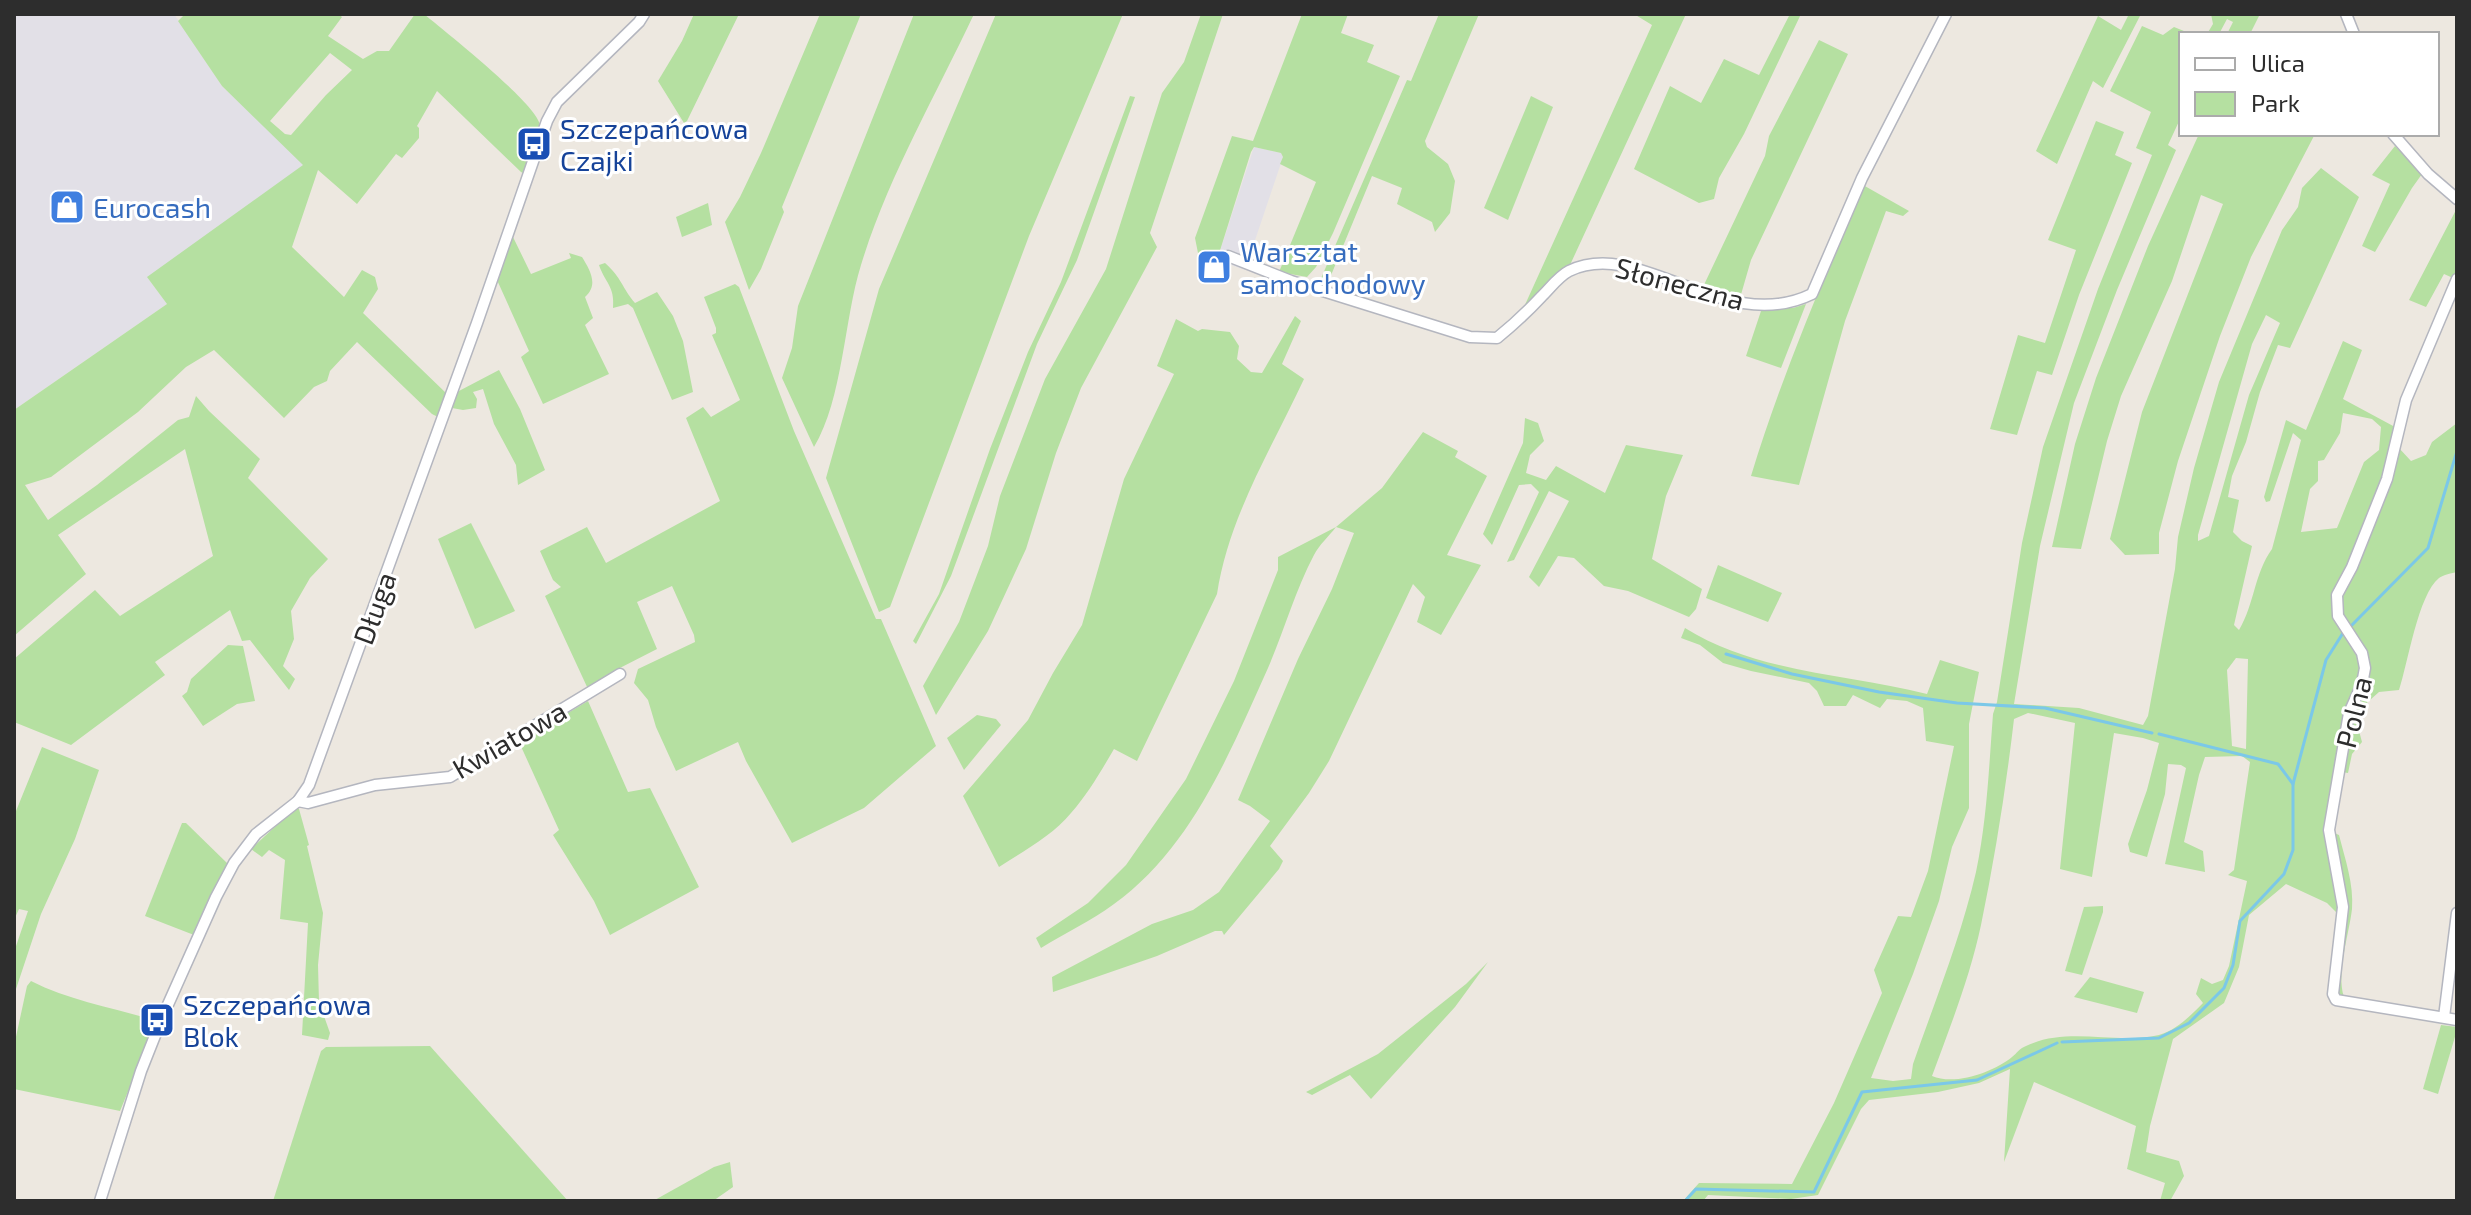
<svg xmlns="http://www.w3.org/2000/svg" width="2471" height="1215" font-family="'Exo 2',sans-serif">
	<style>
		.industrial { fill: #e2e0e7 }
		.green { fill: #b5e0a1; fill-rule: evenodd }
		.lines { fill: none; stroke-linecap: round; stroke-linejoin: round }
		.stream { stroke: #7bc8e8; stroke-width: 3 }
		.minor-casing { stroke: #b4b6bf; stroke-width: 13 }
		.minor { stroke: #fff; stroke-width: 10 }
		.labels { text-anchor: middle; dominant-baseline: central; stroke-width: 6; stroke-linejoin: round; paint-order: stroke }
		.transit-label { font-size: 28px; fill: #164399; stroke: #fff; text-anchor: start }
		.shop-label { font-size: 28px; fill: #366cbe; stroke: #fff; text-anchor: start }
		.street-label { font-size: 28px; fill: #2d2d2d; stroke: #fff }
	</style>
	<rect width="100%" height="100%" fill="#ede8e0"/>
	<g class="industrial">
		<path d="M17 14H174L222 86 304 165 148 278 167 304 14 410V16Z"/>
		<path d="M1254 147 1281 153 1283 157 1245 270 1217 260Z"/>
	</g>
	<g class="green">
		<path d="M185 14H338L342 17 328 36 363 59 377 51H389L415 14H424C443 30 540 106 540 126 540 138 529 161 525 174L521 172 437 91 417 126 419 128V138L402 158 396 154 357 204 318 170 292 247 344 297 362 270 375 277 378 289 363 313 446 393 438 417 432 414 357 342 330 371 327 381 314 387 284 418 214 350 186 367 138 412 51 477 25 485 48 520 97 485 178 420 189 417 196 396 209 411 260 459 248 478 328 559 310 578 291 611 294 639 283 666 295 679 289 690 250 640 242 641 230 610 155 662 165 675 71 745 14 722V659L95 590 120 616 213 556 185 449 58 535 86 574 14 636V410L167 304 147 277 303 165 222 86 178 21ZM330 53 352 70 326 95 291 135 285 134 270 121Z"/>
		<path d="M694 14H739L687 121 684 123 658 81 682 41Z"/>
		<path d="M820 14H861L782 207 784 212 761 269 749 290 725 222 740 197 761 153Z"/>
		<path d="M914 14H974C935 97 888 177 861 265 844 319 843 399 814 447L782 378 792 348 798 306Z"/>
		<path d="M996 14H1123L1029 236 890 607 879 612 826 478 879 289Z"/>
		<path d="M1201 14H1223L1150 233 1157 247 1081 388 1056 453 1026 549 988 631 936 715 923 686 959 622 988 546 1000 496 1045 379 1106 269 1162 93 1184 62Z"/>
		<path d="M1302 14H1348L1341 33 1374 45 1367 62 1400 76 1333 233 1316 267 1307 277 1279 272 1316 182 1280 164 1283 157 1281 153 1254 147 1251 152 1217 260 1198 253 1195 238 1232 136 1253 141Z"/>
		<path d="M1439 14H1479L1425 141 1427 147 1448 164 1455 181 1450 213 1435 232 1432 222 1397 204 1402 188 1372 176 1327 285 1319 283 1407 80 1411 81Z"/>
		<path d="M1634 14H1686L1570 265 1560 272 1524 307 1652 25Z"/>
		<path d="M1790 14H1801L1744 134 1719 178 1714 199 1699 203 1634 169 1670 86 1701 103 1724 59 1759 75Z"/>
		<path d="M2129 14H2141L2103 88 2093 81 2057 164 2036 151 2098 16 2121 30Z"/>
		<path d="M2211 14H2260L2250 34H2227L2233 22 2227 19 2219 34H2207L2213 24Z"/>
		<path d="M2142 26 2163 35 2174 27 2189 33 2181 34V51L2178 59 2181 61V117L2168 145 2176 150 2117 290 2074 403 2040 546 2014 704 2079 708 2143 725 2148 716 2175 569 2178 537 2194 468 2219 382 2282 230 2298 207 2302 188 2321 168 2359 197 2290 348 2278 345 2260 392 2246 442 2232 476 2228 497 2239 500 2233 532 2242 541 2252 546 2234 625 2239 630C2255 603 2254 574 2272 549L2301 440 2293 433 2270 501 2266 502 2264 497 2286 420 2306 430 2343 341 2362 350 2343 399 2395 427 2386 469 2331 606 2361 662 2358 682 2347 710 2337 752 2325 829 2339 915 2327 903 2286 884 2249 915 2239 967 2224 1003 2173 1039 2150 1126 2146 1152 2179 1161 2184 1176 2170 1201H2160L2165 1183 2127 1169 2136 1126 2034 1082 2004 1162 2010 1069 1979 1083 1938 1092 1869 1100 1861 1109 1818 1195 1791 1199 1708 1195 1703 1201H1683L1699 1183 1792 1184 1834 1103 1882 993 1874 970 1898 916 1911 917 1928 871 1954 746 1926 741 1923 708 1907 701 1887 699 1880 708 1853 695 1846 706H1824L1817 691 1809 683 1751 671 1723 663 1700 645 1681 638 1685 628C1757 673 1847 674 1927 694L1940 660 1979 672 1969 724V808L1952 847 1939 901 1913 974 1871 1078 1893 1081 1911 1079 1913 1064C1935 1001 1961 937 1976 872 1987 820 1989 766 1993 714L1997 702 2022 543 2043 447 2098 289 2152 155 2136 148 2151 112 2110 91ZM2266 315 2280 323 2249 395 2209 536 2198 541V535L2252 344ZM2343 413 2372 419 2381 427 2379 450 2364 462 2337 528 2301 532 2310 489 2318 481V461L2324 460 2340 433ZM2236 658 2248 659 2246 749 2232 746 2227 670ZM2028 713 2075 723 2060 869 2092 877 2114 733 2143 738 2159 743 2147 790 2128 844 2130 852 2147 857 2165 794 2168 764 2181 765 2186 768 2165 864 2205 872 2203 851 2184 842 2199 775 2205 757 2242 756 2250 762 2234 870 2228 875 2247 881 2229 966 2223 980 2212 984 2201 978 2196 994 2203 1003C2191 1015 2177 1030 2159 1035 2116 1045 2068 1026 2026 1046 2020 1048 2017 1053 2012 1057 1994 1072 1955 1086 1932 1076 1950 1027 1970 977 1981 925 1995 857 2006 788 2014 719Z"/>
		<path d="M1819 40 1848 54 1751 260 1740 298 1702 289 1765 156 1769 136Z"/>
		<path d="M1130 96 1135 97 1077 260 1037 344 951 576 916 644 913 641 939 594 990 449 1028 352 1061 282Z"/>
		<path d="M1531 96 1553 107 1508 220 1484 208Z"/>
		<path d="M2096 121 2124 132 2115 155 2132 163 2079 295 2052 375 2037 371 2017 435 1990 429 2018 335 2045 343 2076 250 2048 240Z"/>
		<path d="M2199 134H2315L2251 257 2220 336 2178 461 2159 533V554L2125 555 2110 539 2142 412 2223 204 2201 195 2172 281 2121 396 2107 441 2081 549 2052 547 2075 444 2096 378 2148 246Z"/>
		<path d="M2395 146 2422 174 2412 188 2375 252 2362 246 2390 184 2372 175Z"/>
		<path d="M1863 185 1909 211 1903 216 1886 211 1845 321 1799 485 1751 476C1781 377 1823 280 1863 185Z"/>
		<path d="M708 203 712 225 682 237 676 217Z"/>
		<path d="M2457 208V269L2453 278 2444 274 2426 307 2409 300Z"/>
		<path d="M513 237 531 274 571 258 569 253 582 257C590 270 599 285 585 297L593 318 585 325 609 374 543 404 521 357 529 351 497 280Z"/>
		<path d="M605 263C622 278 622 288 635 303L657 292 673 316 683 341 693 392 672 400 633 308 628 304 613 308C615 286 605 283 599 265Z"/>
		<path d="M735 284 739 287 794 431 876 619H881L936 746 864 808 792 843 746 761 738 742 676 771 656 727 648 700 634 683 638 669 695 642 694 635 672 586 637 602 657 649 614 671 588 689 545 596 561 587 553 580 540 551 587 527 606 563 720 501 686 418 703 407 711 417 740 400 712 335 716 333V328L704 297Z"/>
		<path d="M1806 304 1781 368 1746 356 1762 308H1793Z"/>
		<path d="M1295 316 1301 321 1282 364 1304 379C1271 450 1229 516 1217 594L1137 761 1114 749C1101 771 1088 794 1071 813 1053 835 1024 851 999 867L963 796 1028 720 1053 673 1082 625 1124 479 1174 374 1157 366 1176 319 1198 331 1202 329 1230 332 1239 346 1237 359 1251 372 1262 373Z"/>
		<path d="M499 370 520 409 545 470 518 485 516 465 494 424 483 389 473 392 477 399 476 408 463 410 452 408 457 392Z"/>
		<path d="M1525 418 1538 423 1544 441 1530 455 1526 473 1546 480 1556 466 1605 493 1626 445 1683 455 1666 496 1652 559 1702 589 1696 609 1689 617 1628 591 1604 586 1574 558 1558 556 1539 587 1529 577 1569 501 1549 491 1514 560 1507 562 1539 492 1531 484 1519 485 1492 545 1483 534 1523 443Z"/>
		<path d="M2457 423V572C2452 573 2443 575 2439 578 2418 595 2408 663 2399 690L2379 692 2361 708 2358 727 2362 742 2352 754 2348 773 2342 772 2352 715 2368 676 2342 616 2341 601 2367 546 2398 447 2411 461 2426 455 2432 442Z"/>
		<path d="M1423 432 1458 451 1455 457 1487 476 1447 555 1481 565 1441 635 1417 622 1425 597 1413 584 1329 761 1309 793 1270 846 1283 861 1279 869 1224 935 1222 931H1215L1157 956 1053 992 1052 977 1152 924 1193 910 1219 892 1270 821 1250 806 1238 800 1298 659 1332 589 1354 533 1336 527C1329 536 1319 545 1314 555 1295 591 1284 631 1268 668 1230 752 1192 848 1114 904 1091 921 1065 933 1041 948L1036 938 1088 903 1126 865 1186 779 1234 681 1278 570V557L1336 527 1382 488Z"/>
		<path d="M471 523 515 611 475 629 438 539Z"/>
		<path d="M1718 565 1782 593 1768 622 1706 598Z"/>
		<path d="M228 645 243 646 255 701 237 704 203 726 182 696 187 692 191 679Z"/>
		<path d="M588 701 628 792 650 788 699 887 610 935 594 901 553 835 559 830 519 742Z"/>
		<path d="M977 715 996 719 1001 725 964 770 947 738Z"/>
		<path d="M42 747 99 770 75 839 41 914 14 995V952L28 911 19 909 14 920V816Z"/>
		<path d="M295 808 299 809 309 845 307 846 323 913 318 965 319 1002 330 1033 328 1040 302 1035 308 923 280 919 285 860 269 850 262 857 251 849Z"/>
		<path d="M182 823H186L228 864 194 935 145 916Z"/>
		<path d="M2332 832 2339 835C2345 859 2354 884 2352 909 2349 935 2336 972 2344 997L2338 993 2344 927Z"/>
		<path d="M2103 906V912L2082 975 2065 971 2084 907Z"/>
		<path d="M1488 962 1455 1007 1371 1099 1350 1075 1312 1095 1306 1092 1378 1054 1466 984Z"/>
		<path d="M2090 977 2144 992 2137 1013 2074 997Z"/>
		<path d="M31 981C70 1001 115 1008 157 1021L120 1111 14 1089V1046L27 986Z"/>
		<path d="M2441 1025 2457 1027V1030L2438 1094 2423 1089Z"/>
		<path d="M430 1046 568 1201H273L321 1051 326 1047Z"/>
		<path d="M730 1162 733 1187 713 1201H653L714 1167Z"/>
	</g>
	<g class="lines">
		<g class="stream">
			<path d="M2351 626 2428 548 2457 451"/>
			<path d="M1726 654 1792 674 1879 692 1957 703 2045 708 2152 733"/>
			<path d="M2159 734 2278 764 2293 784"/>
			<path d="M2062 1042 2159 1038 2189 1023 2224 988 2233 965 2240 921 2284 874 2293 850V784L2326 660 2343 633"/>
			<path d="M1685 1201 1696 1189 1814 1192 1862 1092 1977 1080 2057 1043"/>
		</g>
		<defs>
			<g id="minor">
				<path d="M2346 14 2354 34"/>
				<path d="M2393 134 2428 174 2457 199"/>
				<path d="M1228 256 1291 281 1470 337 1497 338C1513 325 1528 311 1542 296 1550 288 1559 276 1569 271 1640 236 1724 337 1812 294L1862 178 1946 14"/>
				<path d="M2457 279 2406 400 2387 479 2352 567 2337 595 2338 616 2362 653 2365 668 2362 684 2349 713 2329 830 2343 907 2333 994 2336 1000 2457 1020"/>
				<path d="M298 801 308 803 375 785 450 777 620 674"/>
				<path d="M2444 1017 2457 913"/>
				<path d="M100 1201 141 1071 162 1018 216 897 234 863 256 834 298 801 309 785 477 323 547 121 557 102 639 22 644 14"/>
			</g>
		</defs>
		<use href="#minor" class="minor-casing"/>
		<use href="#minor" class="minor"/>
	</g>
	<defs>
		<symbol id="bus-square" viewBox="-11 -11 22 22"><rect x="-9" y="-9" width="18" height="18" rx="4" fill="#1a4fb4" stroke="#fff"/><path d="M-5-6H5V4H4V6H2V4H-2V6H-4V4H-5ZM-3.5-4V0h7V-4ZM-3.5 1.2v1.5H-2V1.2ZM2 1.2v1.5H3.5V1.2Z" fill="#fff"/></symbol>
		<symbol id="shop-square" viewBox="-11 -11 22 22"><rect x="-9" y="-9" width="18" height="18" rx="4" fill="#3f7fe0" stroke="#fff"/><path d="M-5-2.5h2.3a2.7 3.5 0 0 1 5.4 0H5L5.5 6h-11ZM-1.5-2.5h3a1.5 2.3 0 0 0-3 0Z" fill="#fff"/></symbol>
	</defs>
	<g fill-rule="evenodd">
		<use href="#bus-square" x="514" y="124" width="40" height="40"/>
		<use href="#shop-square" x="47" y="187" width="40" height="40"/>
		<use href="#shop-square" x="1194" y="247" width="40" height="40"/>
		<use href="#bus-square" x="137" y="1000" width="40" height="40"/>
	</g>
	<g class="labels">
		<g class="transit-label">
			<text x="560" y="128">Szczepańcowa<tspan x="560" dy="32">Czajki</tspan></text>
			<text x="183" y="1004">Szczepańcowa<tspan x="183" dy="32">Blok</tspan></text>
		</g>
		<g class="shop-label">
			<text x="93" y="207">Eurocash</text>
			<text x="1240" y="251">Warsztat<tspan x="1240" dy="32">samochodowy</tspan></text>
		</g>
		<g class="street-label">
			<text transform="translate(1680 283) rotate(15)">Słoneczna</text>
			<text transform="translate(374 608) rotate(-70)">Długa</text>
			<text transform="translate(2353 712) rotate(-76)">Polna</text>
			<text transform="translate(509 739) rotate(-30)">Kwiatowa</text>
		</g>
	</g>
	<rect width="2471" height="1215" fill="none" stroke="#2d2d2d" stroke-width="32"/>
	<rect x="2179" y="32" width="260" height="104" fill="#ffffff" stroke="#ababab" stroke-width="2"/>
	<rect x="2195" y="58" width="40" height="12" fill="#ffffff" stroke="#ababab" stroke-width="2"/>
	<text x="2251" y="72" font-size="24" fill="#2d2d2d">Ulica</text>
	<rect x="2195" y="92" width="40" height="24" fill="#b5e0a1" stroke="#ababab" stroke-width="2"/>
	<text x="2251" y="112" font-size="24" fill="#2d2d2d">Park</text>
</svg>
